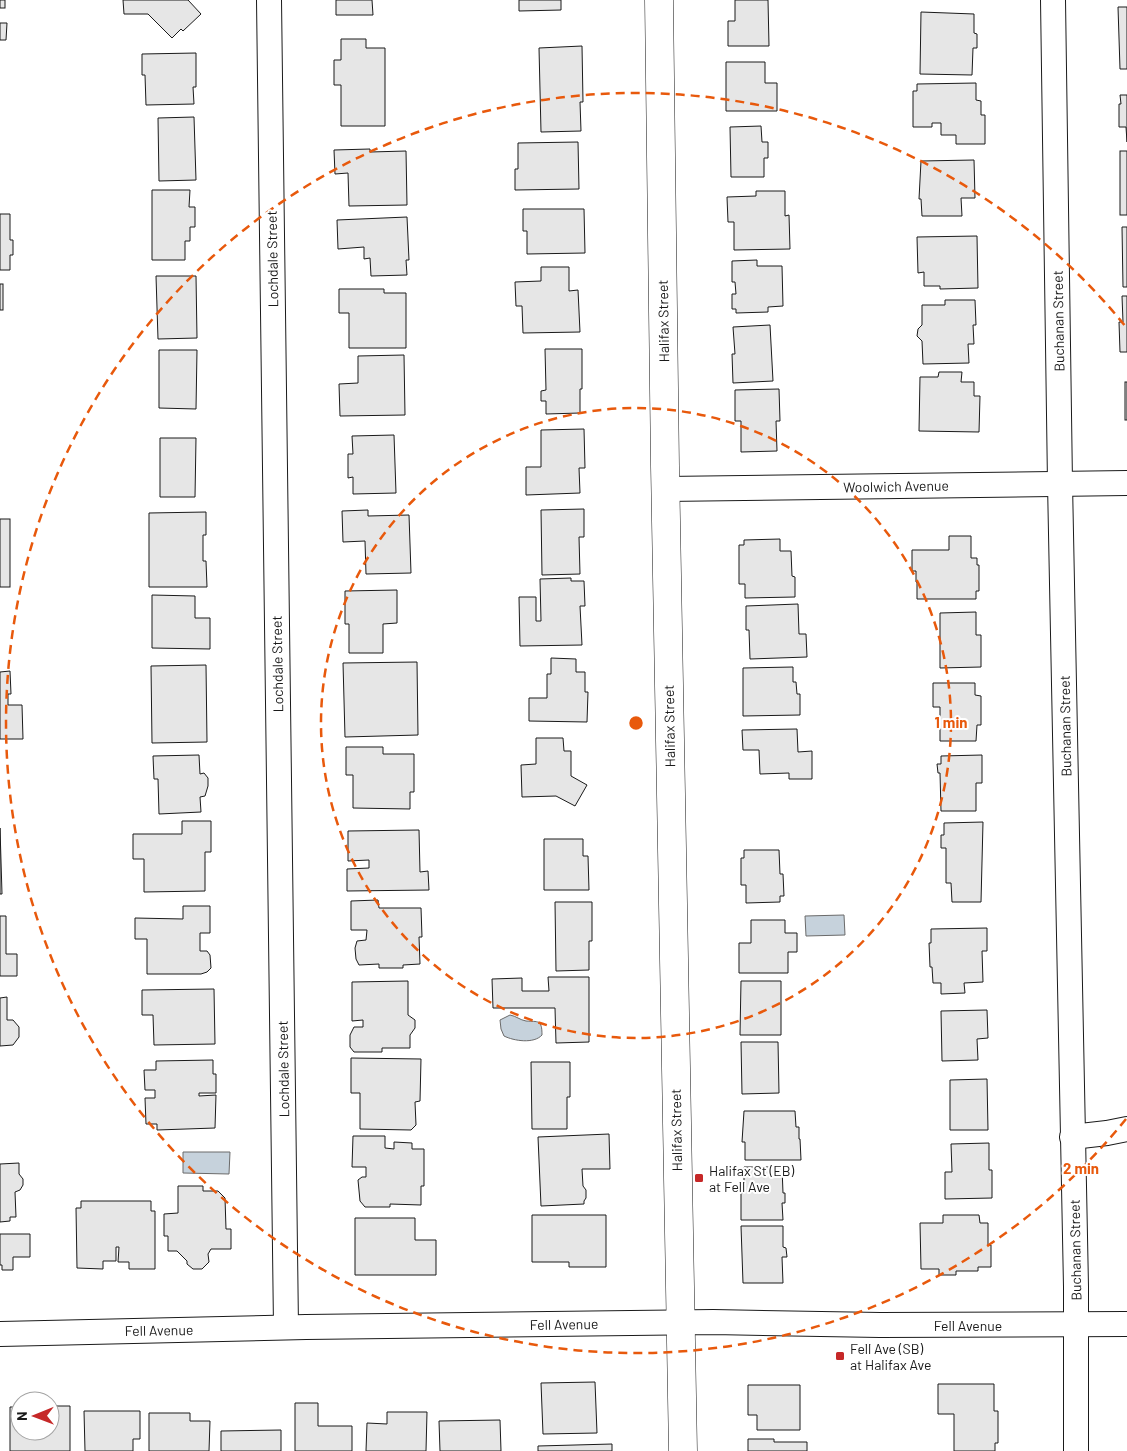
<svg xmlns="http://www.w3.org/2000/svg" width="1127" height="1451" font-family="Barlow,sans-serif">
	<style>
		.water { fill: #c6d2dc; stroke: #6a6a6a }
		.building { fill: #e6e6e6; stroke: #1a1a1a }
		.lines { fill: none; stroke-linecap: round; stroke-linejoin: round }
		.street-casing { stroke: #1a1a1a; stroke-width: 26 }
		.secondary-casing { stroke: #1a1a1a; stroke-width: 29 }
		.street { stroke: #fff; stroke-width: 24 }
		.secondary { stroke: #fff; stroke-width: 28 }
		.ring { fill: none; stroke: #e8590c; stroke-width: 2.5; stroke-dasharray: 9 6 }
		.poi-dot { fill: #c62828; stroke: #fff; stroke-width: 2 }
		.labels { text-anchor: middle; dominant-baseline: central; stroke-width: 4; stroke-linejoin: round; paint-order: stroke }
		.street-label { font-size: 14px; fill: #1a1a1a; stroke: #fff }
		.poi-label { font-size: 14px; fill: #1a1a1a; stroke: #fff; text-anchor: start }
		.centre { fill: #e8590c; stroke: #fff; stroke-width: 2.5 }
		.ring-label { font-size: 15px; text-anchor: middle; font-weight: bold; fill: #e8590c; stroke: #fff; stroke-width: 4; stroke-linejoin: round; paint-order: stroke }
	</style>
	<rect width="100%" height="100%" fill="#fff"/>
	<g class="water">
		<path d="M844 915 845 935 806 936 805 916Z"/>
		<path d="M510 1015C516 1016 520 1020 526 1021 538 1022 542 1019 542 1035 534 1044 514 1041 504 1036L501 1029 500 1020Z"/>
		<path d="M183 1152H230L229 1174 183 1173Z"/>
	</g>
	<g class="building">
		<rect x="0" y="0" width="5" height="8"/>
		<path d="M123 0H188L201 14 183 31 181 29 172 38 148 14H124Z"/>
		<path d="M336 0H372L373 15H336Z"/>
		<path d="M519 0H561V10L519 11Z"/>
		<path d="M735 0H768L769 46H728V21H735Z"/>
		<path d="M1118 7H1127V69H1120Z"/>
		<path d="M921 12 974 14V33L977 34V48H973L972 75 920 74Z"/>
		<path d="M0 23H7L6 40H0Z"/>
		<path d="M341 39H366V48H385V126H341V85H334V60H341Z"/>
		<path d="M582 46 583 102H580L581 131 541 132 539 48Z"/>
		<path d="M196 53V87H193L194 104 146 105 145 75H142V54Z"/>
		<path d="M726 62H765V83H777V111H726Z"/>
		<path d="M976 83V100L981 101V115H985V144H956V135H941V123H932V127H913V91H917V84Z"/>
		<path d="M1120 95H1127V142L1126 127H1119V104H1121Z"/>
		<path d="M194 117 196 180 159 181 158 118Z"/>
		<path d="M761 126 762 142H768V158H764V177H731L730 127Z"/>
		<path d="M578 142 579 189 515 190V169H518V143Z"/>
		<path d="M370 149V152L406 151 407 205 349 206 348 173 335 174 334 150Z"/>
		<rect x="1120" y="151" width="7" height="64"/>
		<path d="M974 160 975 198H961L962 216H922L921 199H919L921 161Z"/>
		<path d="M152 190H190L189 207H195V227H190V241H185V260H152Z"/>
		<path d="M756 191H785V216L789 215 790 249 734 250V222H728L727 197 756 196Z"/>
		<path d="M523 209H584L585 253 527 254V231H523Z"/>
		<path d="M0 214H10V240H13V255H10V270H0Z"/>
		<path d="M407 217 409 260H406L407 275 371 276 370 258 364 259V247L338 249 337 220Z"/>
		<path d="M1122 227H1127V287H1123Z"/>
		<path d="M977 236 978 288 940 289V286H924V272L918 273 917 237Z"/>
		<path d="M757 260V266H782L783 306 768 307V312L736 313V309H732V294H736L735 282H732V261Z"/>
		<path d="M541 267H569V291L578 290 580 332 523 333 522 306H516L515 282 541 281Z"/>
		<path d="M156 276H196L197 338 158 339Z"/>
		<rect x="0" y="284" width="3" height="26"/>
		<path d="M339 289H384V293H406V348H349V313H339Z"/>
		<path d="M1122 296H1127V352H1120L1119 322H1123Z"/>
		<path d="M945 300H975L976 325H973L974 344H968L969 363 923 364 922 341 917 336 918 329 922 325V305H945Z"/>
		<path d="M770 325 773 381 733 383 732 354H735L733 327Z"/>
		<path d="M545 349H582V389H580V413L546 414V401H541V391L546 390Z"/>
		<path d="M159 350H197L196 409 159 408Z"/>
		<path d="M404 355 405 415 340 416 339 384 358 383V356Z"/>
		<path d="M939 372H962L961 382H974V396H980L979 432 919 431 920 377H938Z"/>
		<rect x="1125" y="382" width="2" height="38"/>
		<path d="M779 389 780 421H776L777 451 741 452V421H735V390Z"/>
		<path d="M584 429 585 468H579L580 493 526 495V467H541V430Z"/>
		<path d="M394 435 396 493 353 494V477L348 478V454H353L352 436Z"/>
		<path d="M160 438H196L195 497H160Z"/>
		<path d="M584 509V537H579L580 574 542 575 541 510Z"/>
		<path d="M368 510V516L409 515 411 573 366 574 365 541 343 542 342 511Z"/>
		<path d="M206 512V535H203V561H206L207 587H149V513Z"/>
		<rect x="0" y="519" width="10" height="68"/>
		<path d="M949 536H971V558H977V565H979V591H976V599H917V582H916V571H912V550H949Z"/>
		<path d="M780 539V551H791L792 576 795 577V597L745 598V584H739V545H744V540Z"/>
		<path d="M571 578V581H584L585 606H580L582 645 520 646 519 597H536V621H541L540 579Z"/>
		<path d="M397 590V623L383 624V653H349V624H345V591Z"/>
		<path d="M152 595 195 596V618H210V649L152 648Z"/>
		<path d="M798 604 799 634H806L807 657 750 659 749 630H746V606Z"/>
		<path d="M976 612V635H981V667L940 668V613Z"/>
		<path d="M551 658 576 659V672H585V692H588L587 722 529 721V698H547V674H551Z"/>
		<path d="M417 662 418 735 345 737 343 663Z"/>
		<path d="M206 665 207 742 152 743 151 666Z"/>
		<path d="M793 667V682H796L797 694H800V715L743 716V668Z"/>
		<path d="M10 671 11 694H8V705H22L23 739H0V672Z"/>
		<path d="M933 683H975V695L981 696V725H977L976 741H940V707H933Z"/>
		<path d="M797 729 798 752 812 751V779H789V773L760 774 759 750H743L742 730Z"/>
		<path d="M536 738H563L564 751H571V776L587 785 575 806 556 796 522 797 521 765 536 764Z"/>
		<path d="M346 747H383V754H414V792H410V809L353 808V775H346Z"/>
		<path d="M199 755 200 774 204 773 208 778V786L205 796 200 797 201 812 159 814 158 779H154L153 756Z"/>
		<path d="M982 755V783H976V811H941L940 773H938L937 764H941V756Z"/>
		<path d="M182 821H211V852H205V891L144 892V859H133V834H182Z"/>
		<path d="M983 822 981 902H952L951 883H946V848H941V835H944V823Z"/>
		<path d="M0 828 2 894H0Z"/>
		<path d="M419 830 420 872 428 871 429 890 347 891V869L369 868V860L348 861V831Z"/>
		<path d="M544 839H583V856H588L589 890H544Z"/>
		<path d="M744 850H779L780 874H783L784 896H780V902L746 903V885H741V858H744Z"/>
		<path d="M378 900 379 908H421L422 937H419L420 964 403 965V968H379V964L359 965 356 959 355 948 357 941 366 940 367 930H351V901Z"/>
		<path d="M555 902H592V941H589V970L556 971Z"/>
		<path d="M183 906H210V933H200V951H207L210 955 211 968 207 972 201 974H147V939H135V918L183 919Z"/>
		<path d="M0 916H6V954H17V976H0Z"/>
		<path d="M751 920H785V933H797V952H788V973H739V943H751Z"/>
		<path d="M987 928V951H982L983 982 964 983 965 993 941 994V983H933L932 967H930L929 943H931V929Z"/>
		<path d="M548 977H589V1042L556 1043 555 1008H493L492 979 522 978V991H549Z"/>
		<path d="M408 981V1015L415 1020V1028L410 1035V1048H382V1052H354L350 1047V1035L354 1027H363V1020L352 1021V982Z"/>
		<path d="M741 981H781V1035H740Z"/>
		<path d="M214 989 215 1044 154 1045 153 1015H142V990Z"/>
		<path d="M7 997V1020H13L19 1027V1037L13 1045 0 1046V998Z"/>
		<path d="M987 1010 988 1038 977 1039 978 1060 942 1061 941 1011Z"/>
		<path d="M741 1042H778L779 1093 742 1094Z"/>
		<path d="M351 1058 421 1059 420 1101 415 1102 416 1125 411 1130 360 1129V1093H351Z"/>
		<path d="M213 1060V1074H216V1093H199V1096L216 1095 215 1128 157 1130V1124H146L145 1098H155V1090H145L144 1070H156V1061Z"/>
		<path d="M531 1062H570V1097H567V1129H532Z"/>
		<path d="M987 1079 988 1130H950V1080Z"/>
		<path d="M744 1111H795L796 1127H799V1139H800L801 1160H745V1142H742Z"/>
		<path d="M609 1134 610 1169H582L583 1186 586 1190V1198L584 1201V1204L541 1206 538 1137Z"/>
		<path d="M353 1136H385V1148L394 1149V1142L412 1143V1149H424V1186H421V1205L390 1204V1207H365L360 1201 358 1180 362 1177H366V1167H352Z"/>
		<path d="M989 1143V1170H992V1198L945 1199V1172H952L951 1144Z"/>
		<path d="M19 1163V1174L23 1179V1185L20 1190 15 1192 16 1217H10V1221L0 1222V1164Z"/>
		<path d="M744 1167H782L783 1193H785V1203H782L783 1220H741V1193H744Z"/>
		<path d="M178 1186H203V1191H218L225 1198 226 1229H231V1249H211L208 1254 209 1262 202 1269H193L187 1264V1261L177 1251H168V1236H164V1214L178 1213Z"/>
		<path d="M81 1201H151V1211H155V1269H129V1262H118L119 1247H116V1261H103V1269L77 1268 76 1208H81Z"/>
		<path d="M532 1215H606V1267H569V1262H532Z"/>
		<path d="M943 1215H979L980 1223H988V1245H991V1267H978V1271H956V1275H939V1269H921L920 1223H943Z"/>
		<path d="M355 1218H415V1240H436V1275H355Z"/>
		<path d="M741 1226H783V1247L786 1248 787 1257H782L783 1283H743Z"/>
		<path d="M0 1234H30V1257H13V1270H2V1265H0Z"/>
		<path d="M595 1382 597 1433 543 1434 541 1383Z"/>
		<path d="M938 1384H994V1411H998V1443H995V1451H954V1414H938Z"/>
		<path d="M748 1385H800V1430H757V1415H748Z"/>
		<path d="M295 1403H318V1426H352V1451H295Z"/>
		<path d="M50 1406H70V1451H10V1407H20V1431H50Z"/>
		<path d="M84 1411H140V1439H133V1451H85Z"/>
		<path d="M387 1412H427L426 1451H366L367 1423 387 1424Z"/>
		<path d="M149 1413H190V1421H210L209 1451H149Z"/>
		<path d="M500 1420 501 1451H440L439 1421Z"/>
		<path d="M281 1430V1451H221V1431Z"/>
		<path d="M748 1439H774V1442H807V1451H748Z"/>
		<path d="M612 1444V1451H538V1446Z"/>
	</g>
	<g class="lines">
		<defs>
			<g id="street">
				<path d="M269 0 286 1327"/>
				<path d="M1053 0 1060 483 1076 1287V1451"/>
				<path d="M665 489 1127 483"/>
				<path d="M1072 1137 1107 1133 1127 1129"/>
				<path d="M0 1334 306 1327 713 1322 880 1325 1127 1324"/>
			</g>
			<path id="secondary" d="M659 0 665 466 683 1451"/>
		</defs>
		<use href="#street" class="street-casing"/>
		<use href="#secondary" class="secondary-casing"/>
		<use href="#street" class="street"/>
		<use href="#secondary" class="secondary"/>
	</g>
	<g class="ring">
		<circle cx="636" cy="723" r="315"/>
		<path d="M1126 1119A630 630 0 1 1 1126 327"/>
	</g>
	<g class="poi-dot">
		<rect x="694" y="1173" width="10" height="10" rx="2.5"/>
		<rect x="835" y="1351" width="10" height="10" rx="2.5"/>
	</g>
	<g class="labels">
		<g class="street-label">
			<text transform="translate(272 259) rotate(-91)">Lochdale Street</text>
			<text transform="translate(663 321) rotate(-91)">Halifax Street</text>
			<text transform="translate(1058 321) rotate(-91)">Buchanan Street</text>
			<text transform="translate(896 486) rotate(-1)">Woolwich Avenue</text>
			<text transform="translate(277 664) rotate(-91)">Lochdale Street</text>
			<text transform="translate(669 726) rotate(-91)">Halifax Street</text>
			<text transform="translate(1065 726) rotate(-91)">Buchanan Street</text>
			<text transform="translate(283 1069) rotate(-91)">Lochdale Street</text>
			<text transform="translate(676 1130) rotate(-91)">Halifax Street</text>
			<text transform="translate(1075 1250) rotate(-91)">Buchanan Street</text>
			<text transform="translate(564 1324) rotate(-1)">Fell Avenue</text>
			<text x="968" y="1325">Fell Avenue</text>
			<text transform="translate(159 1330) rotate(-1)">Fell Avenue</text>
		</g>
		<g class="poi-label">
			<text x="709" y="1170">Halifax St (EB)<tspan x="709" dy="16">at Fell Ave</tspan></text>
			<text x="850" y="1348">Fell Ave (SB)<tspan x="850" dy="16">at Halifax Ave</tspan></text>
		</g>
	</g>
	<circle cx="636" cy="723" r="8" class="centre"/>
	<g class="ring-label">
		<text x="951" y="728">1 min</text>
		<text x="1081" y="1174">2 min</text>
	</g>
	<g transform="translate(35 1416) rotate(269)"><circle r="24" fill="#ffffff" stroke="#a3a3a3"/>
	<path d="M0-4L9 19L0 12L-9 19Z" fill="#c62828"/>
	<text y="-8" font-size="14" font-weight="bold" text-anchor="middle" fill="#1a1a1a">N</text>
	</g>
</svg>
